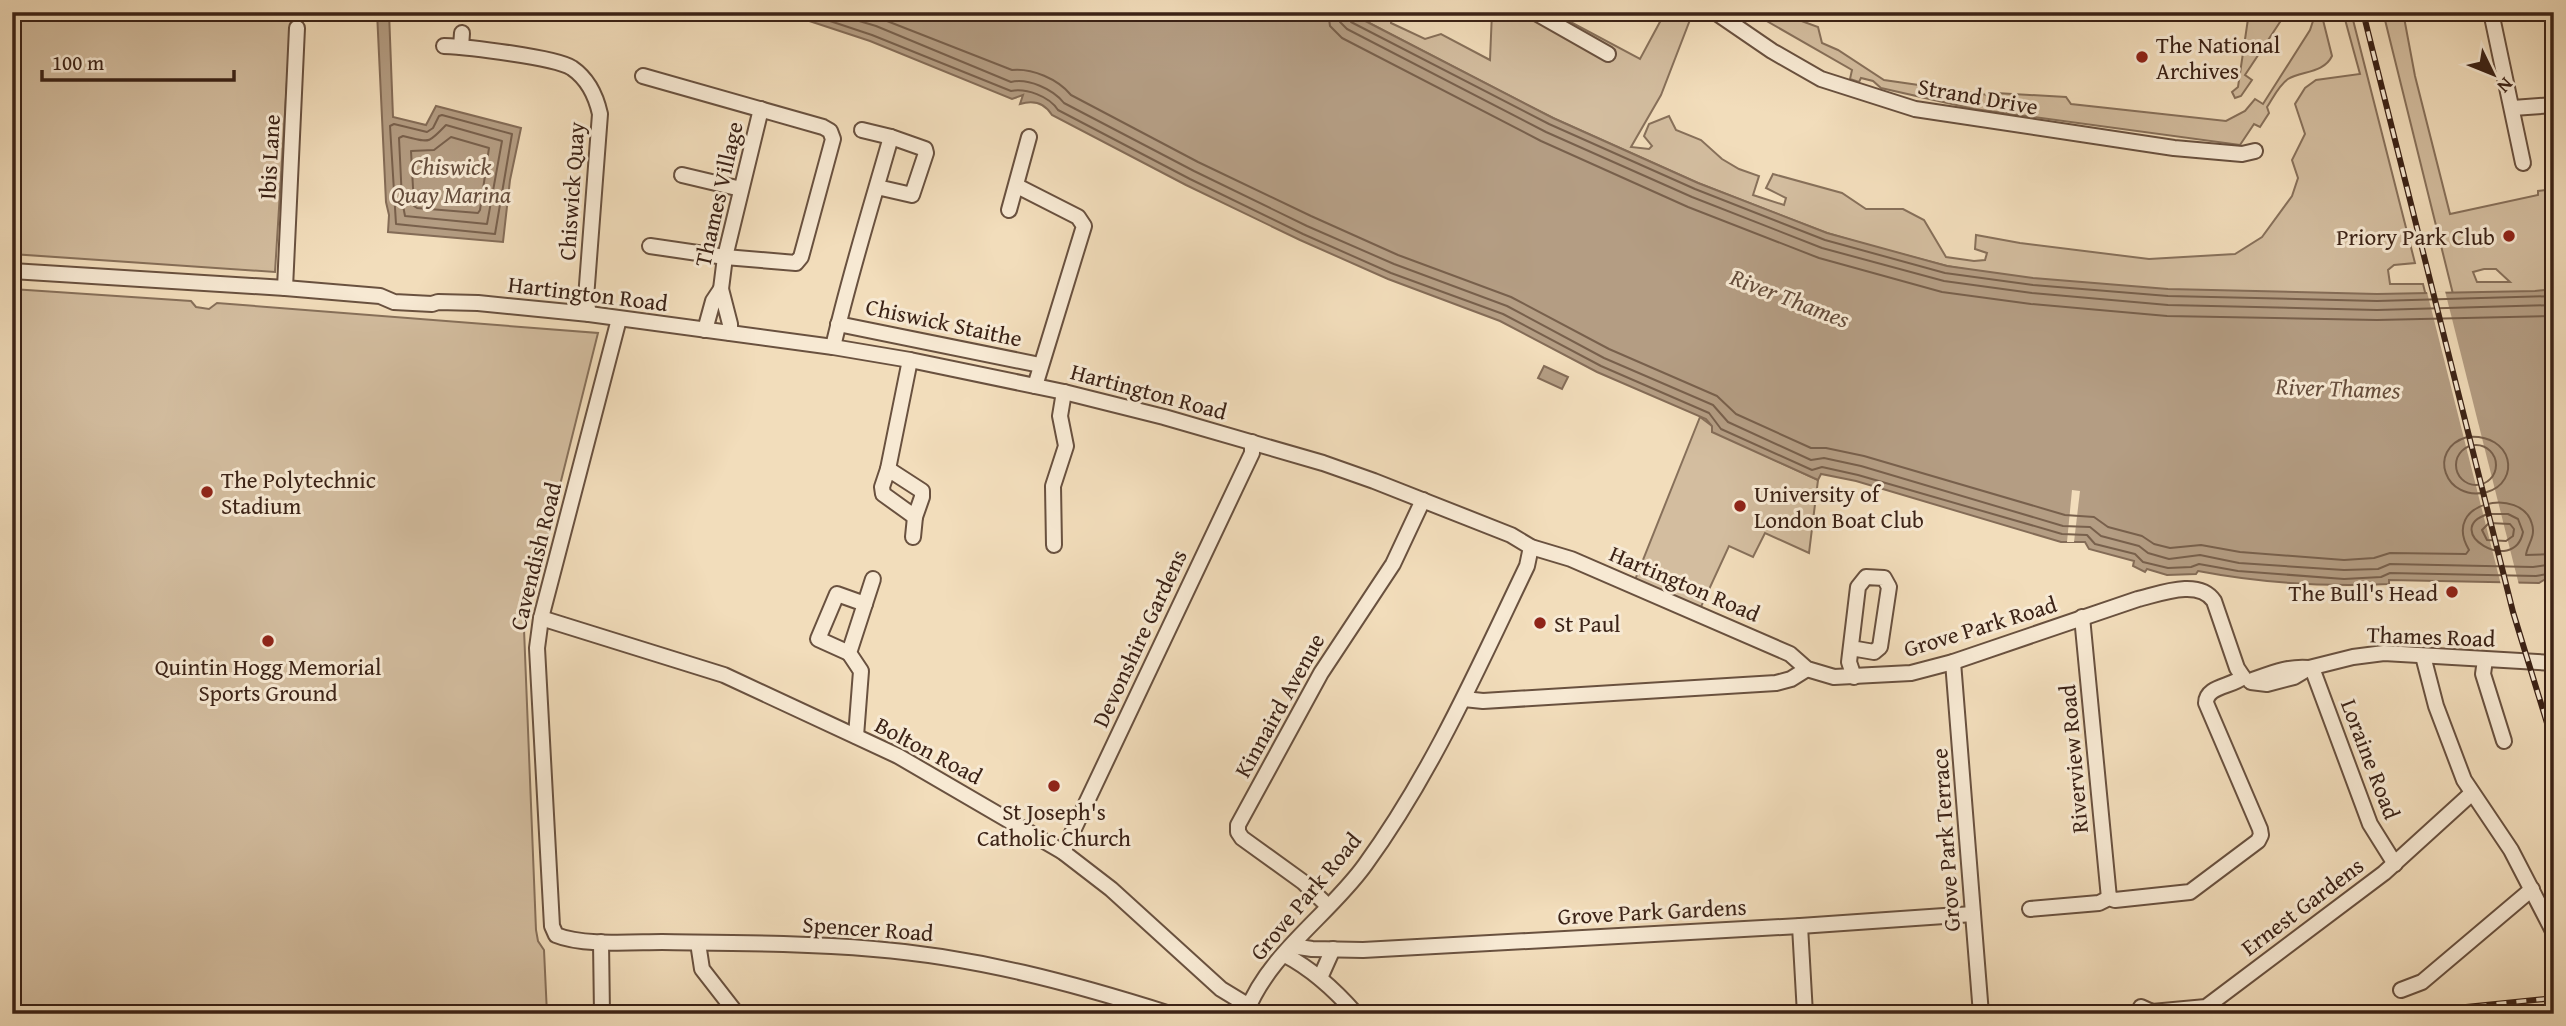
<svg xmlns="http://www.w3.org/2000/svg" width="2566" height="1026" font-family="'Gentium Book Plus',serif">
	<style>
		.green { fill: #d3bd9f; stroke: #87705a; stroke-width: 2; fill-rule: evenodd }
		.water { fill: #b49d83; stroke: #846c57; stroke-width: 2 }
		.pier { fill: #f2ddbb }
		.lines { fill: none; stroke-linecap: round; stroke-linejoin: round }
		.shore { stroke: #78604c; stroke-width: 2 }
		.street-casing { stroke: #69513f; stroke-width: 18 }
		.street { stroke: #f7e9d3; stroke-width: 14 }
		.rail-casing { stroke: #3b2216; stroke-width: 6 }
		.rail { stroke: #f7e9d3; stroke-width: 3.5; stroke-dasharray: 10; stroke-linecap: butt }
		.poi-dot { fill: #8f2418; stroke: #f7e9d3; stroke-width: 2.5 }
		.labels { text-anchor: middle; dominant-baseline: central; stroke-width: 6; stroke-linejoin: round; paint-order: stroke }
		.poi-label { font-size: 23px; fill: #3b2216; stroke: #f7e9d3; text-anchor: start }
		.street-label { font-size: 23px; fill: #3b2216; stroke: #f7e9d3 }
		.water-label { font-size: 24px; font-style: italic; fill: #654d3c; stroke: #f7e9d3 }
	</style>
	<rect width="100%" height="100%" fill="#f2ddbb"/>
	<filter id="stains"><feTurbulence type="fractalNoise" baseFrequency=".00286" numOctaves="4"/><feColorMatrix values="0 0 0 0 .2 0 0 0 0 .09 0 0 0 0 .02 0 0 0 .5 -.17"/></filter>
	<radialGradient id="worn" r=".72"><stop offset=".6" stop-color="#630" stop-opacity="0"/><stop offset="1" stop-color="#630" stop-opacity=".3"/></radialGradient>
	<g class="green">
		<path d="M12 12H356V21L291 17 275 272 12 254Z"/>
		<path d="M1348 12H1391V23L1425 39 1441 34 1490 60 1492 12H1552L1640 59 1661 20 1678 17 1671 12H1693L1661 95 1631 147 1649 149 1652 146 1644 136 1649 124 1669 116 1676 130 1701 140 1722 159 1739 169 1759 176 1753 195 1784 205 1786 198 1766 188 1773 174 1842 193 1866 209H1903L1924 220 1946 257 1974 261 1985 260 1987 253 1975 249 1976 235 2020 243 2149 259 2235 254 2262 237 2292 196 2298 178 2292 160 2305 134 2295 104 2305 88 2316 80 2360 74 2343 12H2351L2415 263 2394 265 2388 270 2390 284H2423L2427 300 2153 303 1947 266 1871 246 1827 233 1698 183 1553 118Z"/>
		<path d="M1751 12H1777L1818 27 1822 43 1838 50 1884 80 1988 95 1996 93 2066 97 2071 104 2226 121 2245 111 2255 99 2263 104 2310 30 2313 21 2311 12H2321L2332 56C2324 73 2302 71 2288 79 2279 85 2273 98 2267 107L2269 113 2260 127 2254 124 2240 145 1974 109 1881 88 1873 81 1861 78 1859 82 1850 79 1852 70Z"/>
		<path d="M2249 12H2282V19L2245 75 2252 80 2241 96 2235 98 2232 92 2238 87Z"/>
		<path d="M2383 12H2403L2415 76 2450 214 2538 195V191L2554 189V299L2453 294ZM2484 269H2496L2510 282H2477L2473 272Z"/>
		<path d="M12 289 191 301 196 307 209 309 217 303 598 333 524 629 536 930 538 941 544 950 547 1014H12Z"/>
		<path d="M1700 417 1712 426 1766 456 1818 480 1809 553 1765 533 1753 557 1729 546 1700 609 1635 580Z"/>
	</g>
	<g class="water">
		<path d="M377 12H389L393 117 426 125 436 106 521 128 510 180 503 242 388 232 389 215 386 202Z"/>
		<path d="M782 12H1348L1553 118 1698 183 1827 233 1947 266 2033 278 2168 289 2377 294 2535 291 2554 289V580H2544L2539 583 2389 580V584C2325 587 2261 583 2198 571L2196 574 2167 575 2147 569 2145 572 2133 566 2134 561 2089 549 2085 542H2061L1856 481 1821 474 1818 480 1712 432V426L1706 419 1597 372 1500 321 1388 279 1300 240 1186 185 1052 115C1044 102 1033 100 1020 104L1023 95 1012 99 870 41Z"/>
		<path d="M1544 366 1568 377 1562 389 1538 378Z"/>
	</g>
	<g class="pier">
		<path d="M2445 291 2519 585H2501L2427 292Z"/>
		<path d="M2072 490 2080 491 2074 542H2067Z"/>
	</g>
	<g class="lines">
		<g class="shore">
			<path d="M803 12 872 35 1011 91C1026 88 1049 96 1058 110L1190 179 1303 234 1391 273 1503 314 1601 366 1709 413 1721 429 1812 470 1822 467 1858 475 2062 534 2087 535 2095 544 2135 554 2143 562 2168 568 2191 567 2199 564 2238 571 2344 579 2381 577 2390 573 2536 576 2554 573"/>
			<path d="M829 12 876 26 1011 82C1028 78 1053 89 1064 103L1194 171 1307 226 1394 264 1507 306 1604 358 1713 405 1728 422 1811 460 1824 458 1861 466 2063 526 2090 527 2101 536 2139 546 2148 553 2169 559 2200 555 2239 563 2344 570 2378 569 2390 564 2533 567 2554 564"/>
			<path d="M864 12 1012 70C1032 68 1058 79 1071 95L1198 162 1311 216 1398 255 1511 297 1609 349 1717 396 1736 414 1811 448H1826L1864 456 2065 515 2094 517 2108 527 2142 536 2154 544 2170 548 2201 545 2240 552 2344 560 2374 558 2390 553 2466 554 2469 550C2440 501 2522 486 2532 524 2536 537 2527 545 2526 555L2554 554"/>
			<path d="M1328 12 1330 26 1342 38 1541 141 1688 207 1819 258 1942 292 2031 304 2167 316 2377 320 2554 316"/>
			<path d="M1338 12 1340 22 1347 29 1546 132 1692 197 1822 248 1944 281 2032 293 2168 305 2377 310 2554 305"/>
			<path d="M1347 12 1351 22 1549 124 1695 189 1825 240 1945 273 2033 285 2168 296 2377 301 2554 296"/>
			<path d="M442 115 512 134 495 234 396 224 390 126 394 124 427 132 433 128 439 116Z"/>
			<path d="M446 125 502 141 487 224 405 216 402 200 399 138 403 136C430 142 427 145 446 125Z"/>
			<path d="M451 137 489 148 480 210 478 213 417 208 414 206 411 151 434 150Z"/>
			<path d="M2467 437C2514 433 2521 482 2487 492 2445 503 2426 449 2467 437Z"/>
			<circle cx="2476" cy="465" r="20"/>
			<path d="M2488 514H2508L2518 519 2523 532C2514 577 2439 530 2488 514Z"/>
			<path d="M2489 523 2510 524 2514 529 2513 536 2506 541 2487 540 2482 530Z"/>
		</g>
		<defs>
			<g id="street">
				<path d="M1534 12 1608 54"/>
				<path d="M1715 12 1772 51 1821 79 1915 109 2174 148 2242 154 2255 151"/>
				<path d="M2491 12 2523 163"/>
				<path d="M444 46C467 47 555 57 572 68 588 79 596 96 600 114L586 298 589 314"/>
				<path d="M461 47 462 33"/>
				<path d="M643 76 823 127 830 131 833 139 801 257 796 263 725 257 650 246"/>
				<path d="M2513 108 2554 105"/>
				<path d="M862 130 891 137"/>
				<path d="M682 175 741 189"/>
				<path d="M1017 186 1078 217 1084 226 1035 386"/>
				<path d="M1009 210 1029 137"/>
				<path d="M12 271 285 288 380 296 394 302 432 304 438 302 478 303 589 314 833 347 910 360 1064 392 1164 417 1323 463 1374 481 1511 535 1531 547 1571 559 1790 654 1807 669 1834 677 1911 673 1953 662 2138 599C2159 594 2199 578 2214 601L2237 668 2243 677"/>
				<path d="M285 288 297 28"/>
				<path d="M721 289 725 257 761 109"/>
				<path d="M619 319 541 618 537 648 552 926 556 935C582 946 633 942 662 942 732 943 804 943 874 949 976 957 1072 983 1170 1014"/>
				<path d="M838 324 1040 365"/>
				<path d="M705 330 713 301 721 289 730 324V333"/>
				<path d="M833 347C849 277 871 207 891 137L925 149 926 153 912 195 877 187"/>
				<path d="M888 469 922 491V497L915 517 883 494 882 487Z"/>
				<path d="M888 469 910 360"/>
				<path d="M913 537 915 517"/>
				<path d="M1054 545 1053 486 1066 446 1060 416 1064 392"/>
				<path d="M2082 617 2109 898"/>
				<path d="M541 618 724 675 898 756 1063 852 1111 889 1221 989 1249 1006"/>
				<path d="M1851 648 1874 652 1880 647 1889 587 1884 578 1866 577 1858 587 1849 662 1854 677"/>
				<path d="M849 653 818 639 837 594 865 604"/>
				<path d="M2423 656 2436 706 2464 780 2511 850 2554 933"/>
				<path d="M2485 660 2483 674 2504 741"/>
				<path d="M1953 662 1981 1014"/>
				<path d="M2312 668 2370 824 2395 864"/>
				<path d="M2250 681C2270 674 2287 666 2309 668"/>
				<path d="M2251 682 2267 684 2294 677 2309 668 2353 657 2384 653 2554 663"/>
				<path d="M1464 699 1483 701 1776 683 1791 679 1807 669"/>
				<path d="M856 736 861 671 849 653 873 579"/>
				<path d="M1063 852 1252 453V442"/>
				<path d="M1328 906 1303 882 1242 838 1238 832V825L1321 673 1393 564 1423 500"/>
				<path d="M2030 909 2099 903 2109 898 2115 900 2190 892 2258 841 2261 835 2260 829 2206 703C2206 686 2231 687 2243 677"/>
				<path d="M1800 926 1805 1014"/>
				<path d="M601 942 602 1014"/>
				<path d="M698 943 702 969 737 1014"/>
				<path d="M1292 946 1312 949 1363 950 1800 926 1973 914"/>
				<path d="M1285 955C1312 969 1335 990 1356 1014"/>
				<path d="M1320 978 1333 949"/>
				<path d="M2401 990 2422 982 2532 889"/>
				<path d="M2141 1007 2152 1012 2206 1007 2384 873 2472 793"/>
				<path d="M1246 1013C1269 953 1329 915 1365 865 1432 773 1478 668 1527 566L1531 547"/>
			</g>
		</defs>
		<use href="#street" class="street-casing"/>
		<use href="#street" class="street"/>
		<defs>
			<g id="rail">
				<path d="M2363 12 2513 612 2554 746"/>
				<path d="M2397 1014 2554 998"/>
			</g>
		</defs>
		<use href="#rail" class="rail-casing"/>
		<use href="#rail" class="rail"/>
	</g>
	<g class="poi-dot">
		<circle cx="2142" cy="57" r="7"/>
		<circle cx="2509" cy="236" r="7"/>
		<circle cx="207" cy="492" r="7"/>
		<circle cx="1740" cy="506" r="7"/>
		<circle cx="2452" cy="592" r="7"/>
		<circle cx="1540" cy="623" r="7"/>
		<circle cx="268" cy="641" r="7"/>
		<circle cx="1054" cy="786" r="7"/>
	</g>
	<g class="labels">
		<g class="poi-label">
			<text x="2156" y="44">The National<tspan x="2156" dy="26">Archives</tspan></text>
			<text x="2495" y="236" text-anchor="end">Priory Park Club</text>
			<text x="221" y="479">The Polytechnic<tspan x="221" dy="26">Stadium</tspan></text>
			<text x="1754" y="493">University of<tspan x="1754" dy="26">London Boat Club</tspan></text>
			<text x="2438" y="592" text-anchor="end">The Bull's Head</text>
			<text x="1554" y="623">St Paul</text>
			<text x="268" y="666" text-anchor="middle">Quintin Hogg Memorial<tspan x="268" dy="26">Sports Ground</tspan></text>
			<text x="1054" y="811" text-anchor="middle">St Joseph's<tspan x="1054" dy="26">Catholic Church</tspan></text>
		</g>
		<g class="street-label">
			<text transform="translate(1978 96) rotate(10)">Strand Drive</text>
			<text transform="translate(269 157) rotate(-87)">Ibis Lane</text>
			<text transform="translate(571 191) rotate(-86)">Chiswick Quay</text>
			<text transform="translate(718 194) rotate(-77)">Thames Village</text>
			<text transform="translate(588 293) rotate(7)">Hartington Road</text>
			<text transform="translate(944 322) rotate(12)">Chiswick Staithe</text>
			<text transform="translate(1149 391) rotate(15)">Hartington Road</text>
			<text transform="translate(535 556) rotate(-76)">Cavendish Road</text>
			<text transform="translate(1685 583) rotate(23)">Hartington Road</text>
			<text transform="translate(1980 626) rotate(-17)">Grove Park Road</text>
			<text transform="translate(2431 636) rotate(2)">Thames Road</text>
			<text transform="translate(1139 638) rotate(-65)">Devonshire Gardens</text>
			<text transform="translate(1279 705) rotate(-61)">Kinnaird Avenue</text>
			<text transform="translate(929 750) rotate(28)">Bolton Road</text>
			<text transform="translate(2073 759) rotate(-95)">Riverview Road</text>
			<text transform="translate(2371 759) rotate(69)">Loraine Road</text>
			<text transform="translate(1945 840) rotate(-94)">Grove Park Terrace</text>
			<text transform="translate(1305 896) rotate(-50)">Grove Park Road</text>
			<text transform="translate(2302 906) rotate(-37)">Ernest Gardens</text>
			<text transform="translate(1652 911) rotate(-3)">Grove Park Gardens</text>
			<text transform="translate(868 928) rotate(4)">Spencer Road</text>
		</g>
		<g class="water-label">
			<text x="451" y="166">Chiswick<tspan x="451" dy="28">Quay Marina</tspan></text>
			<text transform="translate(1790 298) rotate(21)">River Thames</text>
			<text transform="translate(2338 388) rotate(2)">River Thames</text>
		</g>
	</g>
	<rect width="2566" height="1026" fill="none" stroke="#f2ddbb" stroke-width="42"/>
	<rect x="14" y="14" width="2538" height="998" fill="none" stroke="#3b2216" stroke-width="3.5"/>
	<rect x="21" y="21" width="2524" height="984" fill="none" stroke="#3b2216" stroke-width="2"/>
	<g transform="translate(2493 74) rotate(133)" stroke="#f7e9d3" stroke-width="5" paint-order="stroke">
	<path d="M0-5L12 26L0 18L-12 26Z" fill="#3b2216"/>
	<text y="-10" font-size="19" font-weight="bold" text-anchor="middle" fill="#3b2216">N</text>
	</g>
	<path d="M42 70v10h192v-10" fill="none" stroke="#3b2216" stroke-width="3.5"/>
	<text x="52" y="70" font-size="21" fill="#3b2216" stroke="#f7e9d3" stroke-width="5" paint-order="stroke">100 m</text>
	<rect width="100%" height="100%" filter="url(#stains)"/>
	<rect width="100%" height="100%" fill="url(#worn)"/>
</svg>
